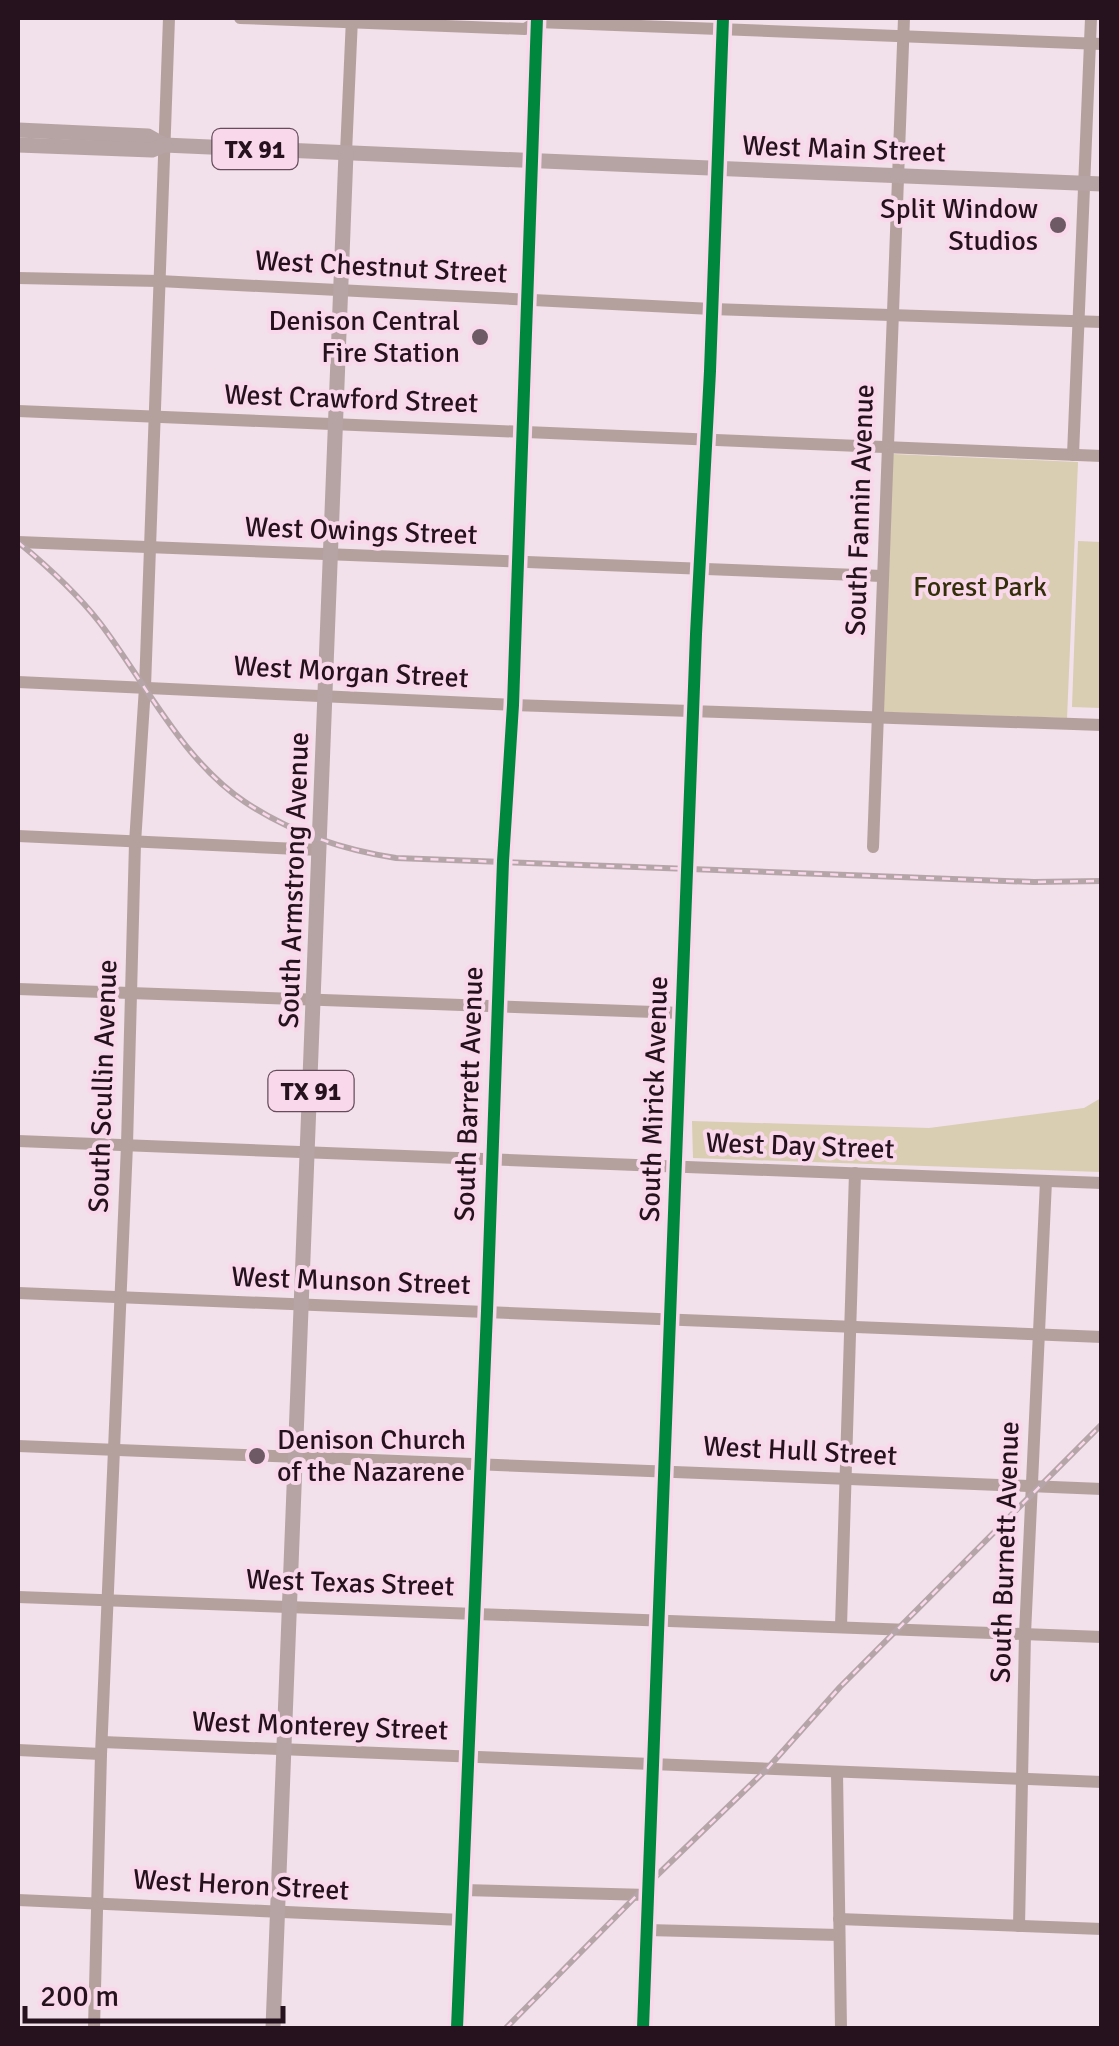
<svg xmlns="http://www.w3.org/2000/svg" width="1119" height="2046" font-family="Signika,sans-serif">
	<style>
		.green { fill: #d9cdb2 }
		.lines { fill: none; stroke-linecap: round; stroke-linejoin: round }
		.minor { stroke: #b4a19e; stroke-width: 12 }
		.major { stroke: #b6a3a3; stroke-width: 15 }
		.rail-casing { stroke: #b6a5a8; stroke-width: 6 }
		.rail { stroke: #fad8eb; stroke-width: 2.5; stroke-dasharray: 8; stroke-linecap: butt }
		.cycleway-casing { stroke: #fad8eb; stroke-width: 19 }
		.cycleway { stroke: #00873e; stroke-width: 12 }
		.poi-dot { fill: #6d5a65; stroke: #fad8eb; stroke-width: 4 }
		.labels { text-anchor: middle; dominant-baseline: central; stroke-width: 8; stroke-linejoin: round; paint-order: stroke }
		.shield { fill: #fad8eb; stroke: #654d5c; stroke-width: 2.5 }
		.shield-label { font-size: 25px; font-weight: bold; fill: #25121e }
		.street-label { font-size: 28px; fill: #25121e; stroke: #fad8eb }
		.poi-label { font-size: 28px; fill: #25121e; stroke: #fad8eb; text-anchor: end }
		.park-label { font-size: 28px; fill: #332f0a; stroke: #fad8eb }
	</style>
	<rect width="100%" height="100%" fill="#f2e0ea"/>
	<g class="green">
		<path d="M892 454 1078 462 1067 718 883 712Z"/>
		<path d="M1078 541 1101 542V708L1072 707Z"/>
		<path d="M1101 1098V1172L693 1158 692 1121 929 1128 1084 1108Z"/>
	</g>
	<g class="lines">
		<g class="minor">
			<path d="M240 18 525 29 537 22 1102 44"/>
			<path d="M346 153 352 18"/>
			<path d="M18 278 159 281 712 309 1102 322"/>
			<path d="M18 411 1102 456"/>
			<path d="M1073 455 1091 18"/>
			<path d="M18 542 882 576"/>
			<path d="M18 682 513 705 1102 725"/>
			<path d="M18 836 320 850"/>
			<path d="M873 847 904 18"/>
			<path d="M18 989 682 1013"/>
			<path d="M18 1141 1102 1183"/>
			<path d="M18 1293 1102 1337"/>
			<path d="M18 1446 1102 1489"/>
			<path d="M18 1597 1102 1637"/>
			<path d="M841 1626 855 1173"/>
			<path d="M102 1742 1102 1782"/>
			<path d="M18 1750 101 1754"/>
			<path d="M837 1773 841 2028"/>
			<path d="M464 1890 648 1895"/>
			<path d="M18 1900 462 1920"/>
			<path d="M839 1919 1102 1929"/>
			<path d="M1019 1926 1025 1634 1046 1181"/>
			<path d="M647 1930 839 1935"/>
			<path d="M94 2028 101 1754 127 1145 135 843 145 687 169 18"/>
			<path d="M457 2028 487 1311 503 861 513 705 537 18"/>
			<path d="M643 2028 696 634 710 371 723 18"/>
		</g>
		<g class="major">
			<path d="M18 130 148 136 164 145"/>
			<path d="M18 145 152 150 164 145C477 158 789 172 1102 184"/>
			<path d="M273 2028 346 153"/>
		</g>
		<defs>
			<g id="rail">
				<path d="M18 542C47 566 76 592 100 623 145 682 182 760 245 802 290 832 343 850 396 858L1034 882 1102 881"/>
				<path d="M506 2028 649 1883 766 1770 840 1687 1102 1424"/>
			</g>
		</defs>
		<use href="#rail" class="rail-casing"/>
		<use href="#rail" class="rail"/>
		<defs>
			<g id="cycleway">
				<path d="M457 2028 487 1311 503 861 513 705 537 18"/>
				<path d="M643 2028 696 634 710 371 723 18"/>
			</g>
		</defs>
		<use href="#cycleway" class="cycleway-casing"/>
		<use href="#cycleway" class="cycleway"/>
	</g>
	<g class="poi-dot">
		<circle cx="1058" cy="225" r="10"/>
		<circle cx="480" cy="337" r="10"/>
		<circle cx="257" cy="1456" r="10"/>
	</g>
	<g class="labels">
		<g class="shield">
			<rect x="212.5" y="129" width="85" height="40" rx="8"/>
			<rect x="268.5" y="1071" width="85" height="40" rx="8"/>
		</g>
		<g class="shield-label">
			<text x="255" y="149">TX 91</text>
			<text x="311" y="1091">TX 91</text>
		</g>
		<g class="street-label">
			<text transform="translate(844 149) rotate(2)">West Main Street</text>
			<text transform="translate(381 267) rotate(3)">West Chestnut Street</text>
			<text transform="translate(351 399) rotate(2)">West Crawford Street</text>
			<text transform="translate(860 510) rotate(-88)">South Fannin Avenue</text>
			<text transform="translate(361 531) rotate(2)">West Owings Street</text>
			<text transform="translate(351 672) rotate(3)">West Morgan Street</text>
			<text transform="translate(294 880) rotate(-88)">South Armstrong Avenue</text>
			<text transform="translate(103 1086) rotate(-88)">South Scullin Avenue</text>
			<text transform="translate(469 1094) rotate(-88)">South Barrett Avenue</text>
			<text transform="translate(654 1099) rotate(-88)">South Mirick Avenue</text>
			<text transform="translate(800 1146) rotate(2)">West Day Street</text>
			<text transform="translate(351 1281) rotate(2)">West Munson Street</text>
			<text transform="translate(800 1451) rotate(3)">West Hull Street</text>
			<text transform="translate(1005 1552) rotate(-88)">South Burnett Avenue</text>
			<text transform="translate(350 1583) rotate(2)">West Texas Street</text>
			<text transform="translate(320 1726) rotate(2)">West Monterey Street</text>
			<text transform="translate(241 1885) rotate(3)">West Heron Street</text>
		</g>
		<g class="poi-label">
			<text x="1038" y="209">Split Window<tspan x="1038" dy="32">Studios</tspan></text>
			<text x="460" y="321">Denison Central<tspan x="460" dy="32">Fire Station</tspan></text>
			<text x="277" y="1440" text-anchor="start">Denison Church<tspan x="277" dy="32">of the Nazarene</tspan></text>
		</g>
		<g class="park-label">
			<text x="980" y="587">Forest Park</text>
		</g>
	</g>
	<rect width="1119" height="2046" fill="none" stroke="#25121e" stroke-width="40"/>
	<path d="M25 2006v15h258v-15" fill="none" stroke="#25121e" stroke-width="5"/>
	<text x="40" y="2006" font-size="30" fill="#25121e" stroke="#fad8eb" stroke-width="8" paint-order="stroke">200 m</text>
</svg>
